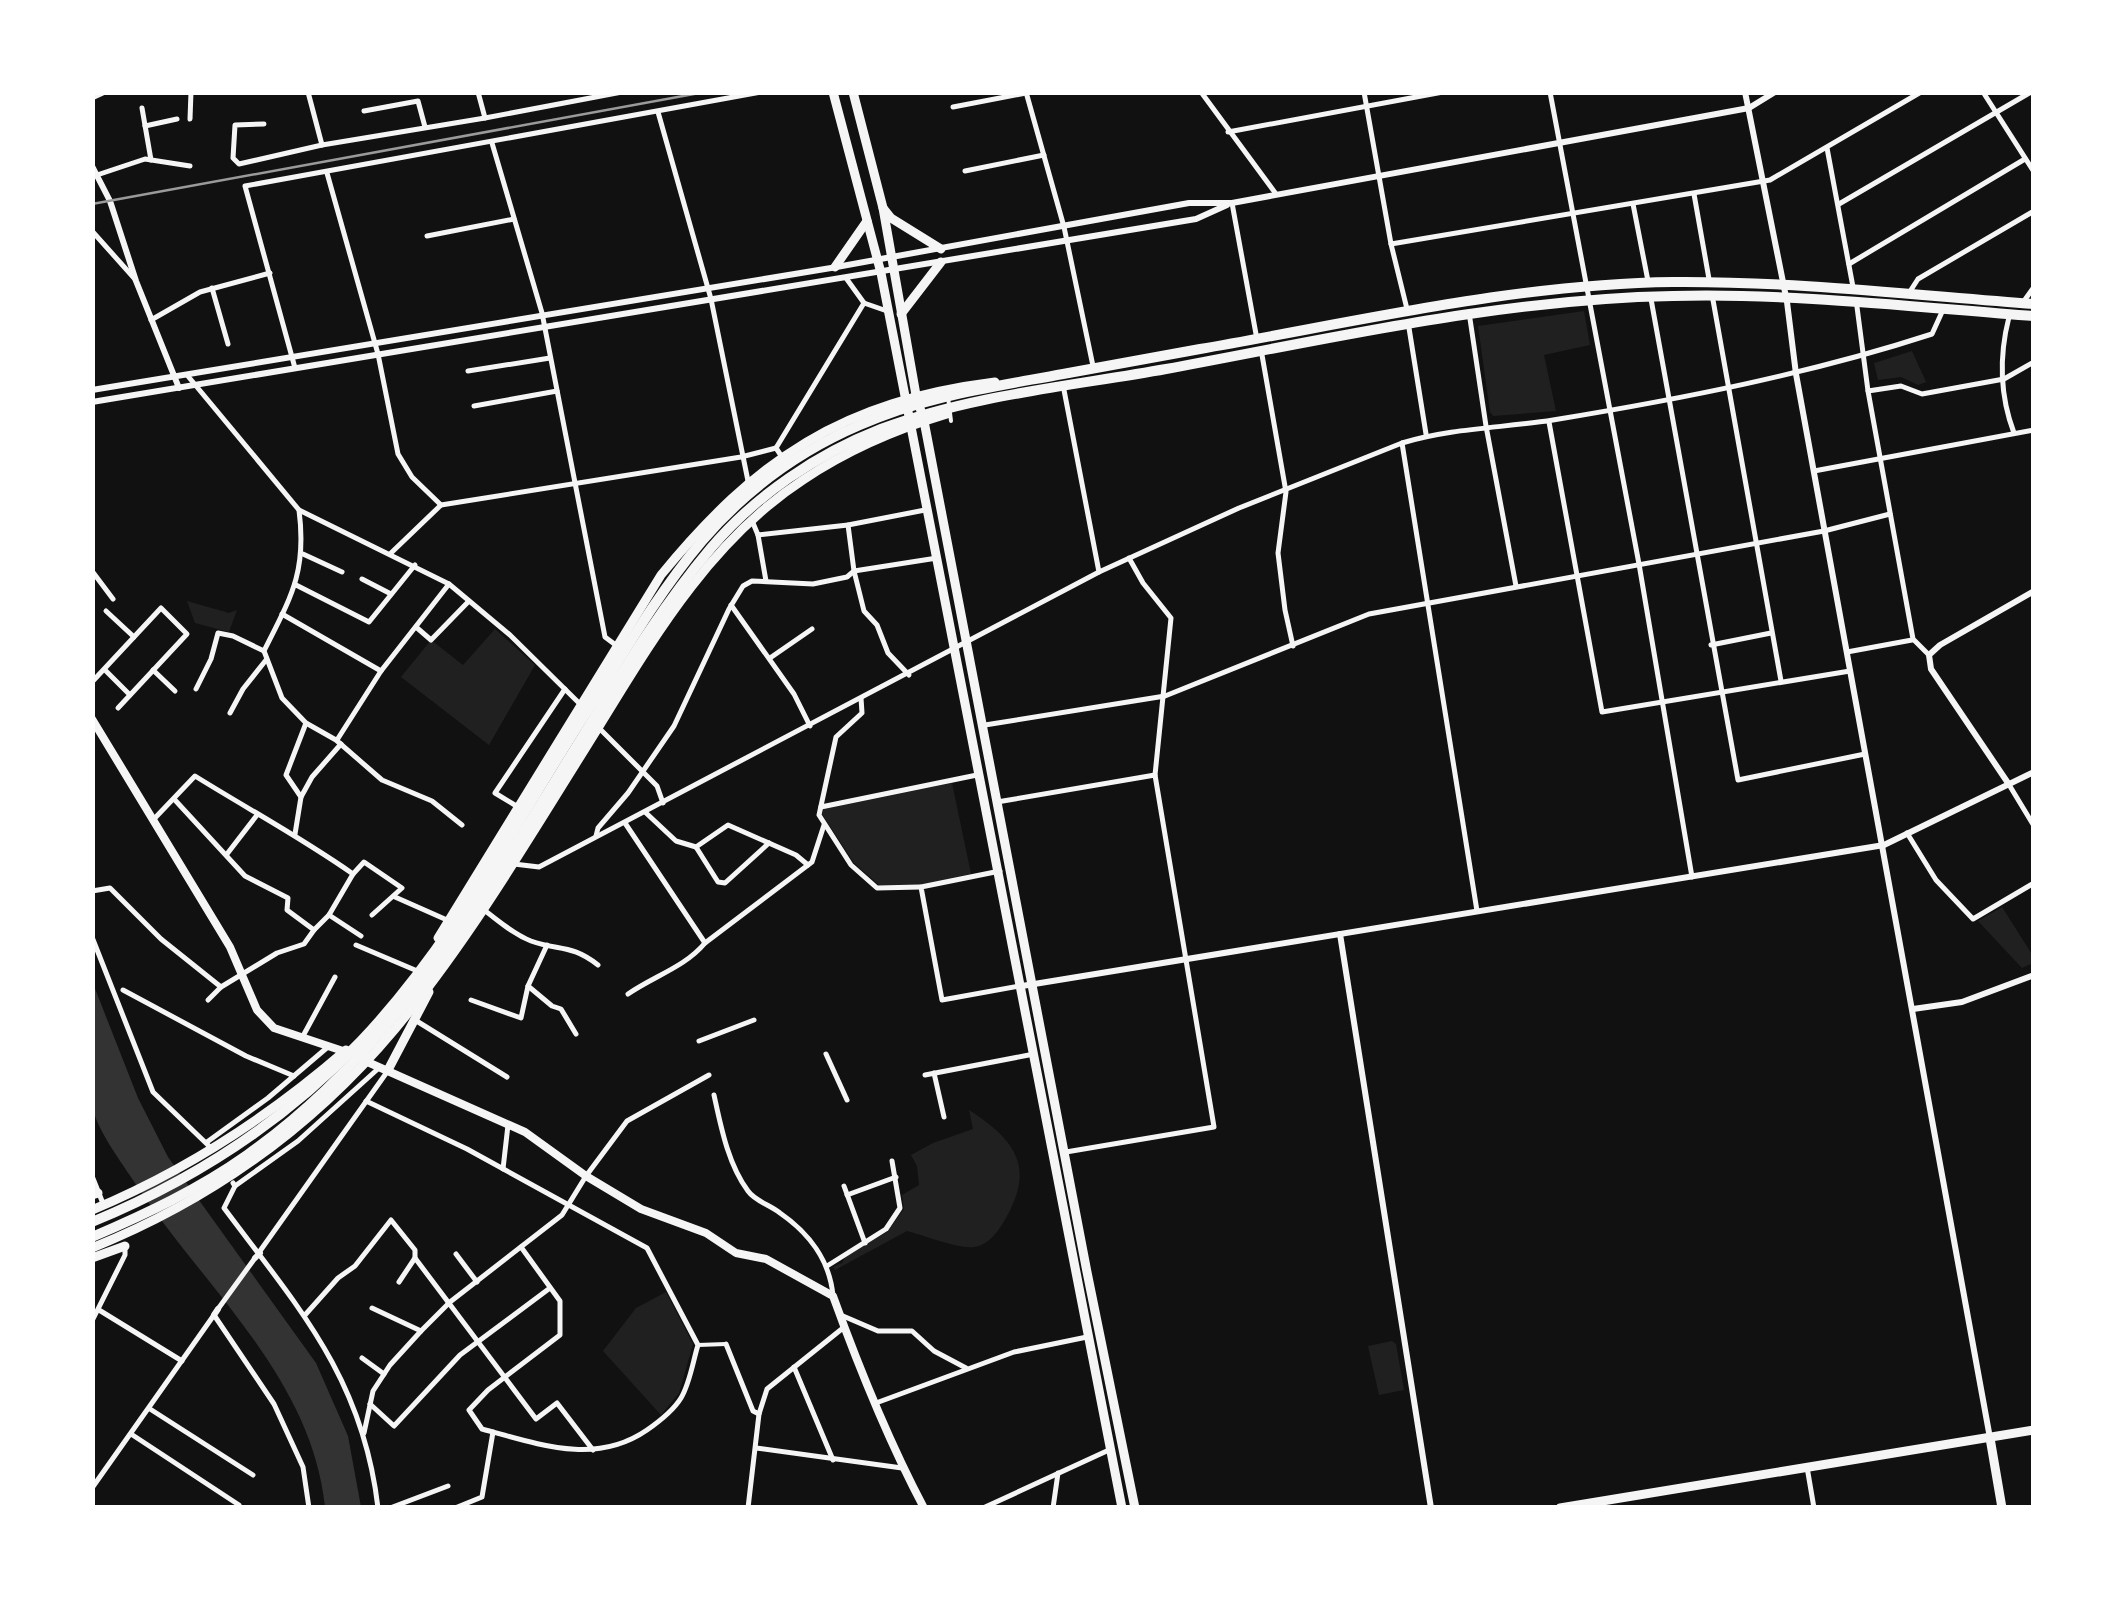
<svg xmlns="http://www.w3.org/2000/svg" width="2126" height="1600" font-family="'Nunito Sans',sans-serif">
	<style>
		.green { fill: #202020 }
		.water { fill: #333 }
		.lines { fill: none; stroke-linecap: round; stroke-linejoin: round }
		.pedestrian { stroke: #f5f5f5; stroke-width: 4 }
		.minor { stroke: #f5f5f5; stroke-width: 5 }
		.tertiary { stroke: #f5f5f5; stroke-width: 6 }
		.secondary { stroke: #f5f5f5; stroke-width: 8 }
		.primary { stroke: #f5f5f5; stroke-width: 9 }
		.trunk { stroke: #f5f5f5; stroke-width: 9 }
		.motorway { stroke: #f5f5f5; stroke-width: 10 }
		.tram { stroke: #9a9a9a; stroke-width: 2.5 }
	</style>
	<rect width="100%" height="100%" fill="#111"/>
	<g class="green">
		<path d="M1584 311 1590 345 1544 355 1556 411 1493 416 1490 412 1478 326Z"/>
		<path d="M1912 351 1926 382 1918 385 1901 377 1878 380 1874 363Z"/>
		<path d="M187 601 229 613 237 610 229 632 195 623Z"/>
		<path d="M495 629 535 665 489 745 401 677 431 640 463 665Z"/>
		<path d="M952 783 971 874 919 885H879L854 863 822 814 824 809Z"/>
		<path d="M2002 907 2033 956V963L2022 968 1978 921Z"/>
		<path d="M969 1110C1014 1139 1035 1166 1007 1216 1000 1229 990 1245 974 1247 958 1249 923 1235 907 1231L835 1270 833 1267 842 1263 846 1256 887 1232 904 1209 902 1195 919 1185 917 1166 911 1155 933 1143 973 1129Z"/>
		<path d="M666 1292 693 1344 679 1393 661 1415 603 1351 636 1308Z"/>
		<path d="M1392 1341 1396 1344 1404 1390 1379 1395 1368 1346Z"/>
	</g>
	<path class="water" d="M92 981 138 1098 168 1157 316 1363 348 1436 361 1507H325C312 1380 208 1291 139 1189 125 1167 100 1135 93 1110 90 1099 93 1084 93 1072 93 1042 93 1011 92 981Z"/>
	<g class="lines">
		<g class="pedestrian">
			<path d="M948 397 951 421"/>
			<path d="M698 1345 726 1344"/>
		</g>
		<g class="minor">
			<path d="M308 92 322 145"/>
			<path d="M478 92 485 118 622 92"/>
			<path d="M1026 92 1064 227 1093 366"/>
			<path d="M1201 92 1276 194"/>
			<path d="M1364 92 1391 244 1407 309"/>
			<path d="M1550 92 1639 564 1692 877"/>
			<path d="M1983 92 2034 172"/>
			<path d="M92 98 105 92"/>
			<path d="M953 107 1026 93"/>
			<path d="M142 108 151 160"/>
			<path d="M364 111 418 101 425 127"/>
			<path d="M658 112 711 299 748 481"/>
			<path d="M190 119 191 92"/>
			<path d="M264 124 235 125 233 158 239 164 322 145 485 118"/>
			<path d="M145 126 177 119"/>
			<path d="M1228 132 1443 92"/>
			<path d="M492 143 542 313 605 637 617 646"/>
			<path d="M1827 148 1853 287"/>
			<path d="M965 171 1044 155"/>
			<path d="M327 173 378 354 398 454 412 477 441 505"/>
			<path d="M97 175 145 159 190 166"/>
			<path d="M1694 194 1709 279"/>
			<path d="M1232 203 1256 334"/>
			<path d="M1633 204 1648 281"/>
			<path d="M1839 204 2031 92"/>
			<path d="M92 231 134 278"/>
			<path d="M427 236 514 219"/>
			<path d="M1391 244 1770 180 1921 92"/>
			<path d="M1849 264 2025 159"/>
			<path d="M846 278 864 303 887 311"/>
			<path d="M212 288 228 344"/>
			<path d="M1909 293 1918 279 2034 211"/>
			<path d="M1651 299 1738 780 1865 754"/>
			<path d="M1713 300 1781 681"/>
			<path d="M2024 301 2034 287"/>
			<path d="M1857 307 1868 391 1913 639 1929 655"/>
			<path d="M2009 317C1999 356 2000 396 2014 433"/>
			<path d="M1470 319 1486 426 1516 586"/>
			<path d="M151 320 200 292 270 273"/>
			<path d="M1409 328 1426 434"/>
			<path d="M1262 355 1286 492 1278 553 1285 610 1293 646"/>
			<path d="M295 368 245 186 761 92"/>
			<path d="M468 371 550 358"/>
			<path d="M187 375 299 510 449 584 510 635 582 706"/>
			<path d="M1064 390 1099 572"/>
			<path d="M1868 391 1901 386 1922 394 2004 379 2034 362"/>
			<path d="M474 406 557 391"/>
			<path d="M1549 422 1602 712 1850 671"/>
			<path d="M1402 443 1477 911"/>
			<path d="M782 457 776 448 864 303"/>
			<path d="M1814 471 2034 430"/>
			<path d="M299 510C307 572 291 597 264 651L282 698 306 723 336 740 382 780 432 801 462 825"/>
			<path d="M753 523 758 535 848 525 925 510"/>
			<path d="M848 525 854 571 864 611 877 625 888 653 909 675"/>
			<path d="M758 535 766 581"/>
			<path d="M391 553 441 505 741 457 776 448"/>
			<path d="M303 554 342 572"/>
			<path d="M92 571 113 599"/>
			<path d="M362 579 391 594"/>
			<path d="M296 585 369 622 415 565"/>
			<path d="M731 605 794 694 810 726"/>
			<path d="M106 611 134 637"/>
			<path d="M282 614 381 671"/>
			<path d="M416 627 431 640 469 601"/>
			<path d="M1711 645 1771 633"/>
			<path d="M1847 652 1912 640"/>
			<path d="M770 658 812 629"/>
			<path d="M105 670 130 695"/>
			<path d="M153 670 175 691"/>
			<path d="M92 682 161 608 187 634 118 708"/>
			<path d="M196 689 211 659 218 633 233 636 264 651"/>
			<path d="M861 698 862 713 836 737 819 815 851 865 877 888 920 887"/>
			<path d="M230 713 243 689 266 660"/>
			<path d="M985 725 1165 696 1369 614 1824 531 1890 514"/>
			<path d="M598 727 657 786 663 803"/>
			<path d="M337 740 381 671 449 584"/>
			<path d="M2008 783 2034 826"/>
			<path d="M301 797 312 777 341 744"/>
			<path d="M174 799 245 876 288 898 287 910 314 930 304 944 277 953 221 987"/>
			<path d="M997 802 1155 775"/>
			<path d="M518 807 495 793 565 689"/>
			<path d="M821 807 977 775"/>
			<path d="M645 812 676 841 696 847 728 825 796 855 808 865"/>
			<path d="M154 819 195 776C248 809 302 838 353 874L364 862 402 888 372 915"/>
			<path d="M625 823 705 943"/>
			<path d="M1907 833 1936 880 1973 919 2034 883"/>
			<path d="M295 834 301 797 286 775 306 723"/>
			<path d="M596 836 598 828 628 793 674 726 729 609 743 586 752 581 813 584 847 577 854 571 937 558"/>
			<path d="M696 847 718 882 725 883 769 843"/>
			<path d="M227 854 257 815"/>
			<path d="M514 864 539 867 1099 572 1239 508 1402 443C1452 428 1502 428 1553 420 1681 399 1809 374 1932 334L1942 312"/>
			<path d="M1000 871 921 887 942 1000 1019 986"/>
			<path d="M92 891 110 888 161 939 221 987 208 1000"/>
			<path d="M395 897 447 920"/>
			<path d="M484 910C499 921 513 934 531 941 559 951 571 944 598 965"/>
			<path d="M329 915 361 936"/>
			<path d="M314 930 329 915 353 874"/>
			<path d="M92 937 153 1092 209 1146"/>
			<path d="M356 945 415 970"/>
			<path d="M528 986 552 1006 561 1009 576 1034"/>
			<path d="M123 990 246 1056 294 1076"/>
			<path d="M628 994C654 976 685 967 705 943L812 862 824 825"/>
			<path d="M471 1000 521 1018 528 986 547 945"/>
			<path d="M415 1020 507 1077"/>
			<path d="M303 1036 335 977"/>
			<path d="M699 1041 754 1020"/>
			<path d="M826 1054 847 1100"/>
			<path d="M934 1073 944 1117"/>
			<path d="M925 1075 1034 1054"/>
			<path d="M714 1095C721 1127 728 1164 748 1191 755 1201 770 1205 780 1213 809 1233 830 1261 833 1296"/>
			<path d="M366 1101 467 1149 647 1248 698 1345C693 1361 690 1383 681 1398 673 1411 660 1421 647 1430 595 1466 538 1444 482 1429L469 1410 488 1390 560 1335V1301L521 1247"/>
			<path d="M207 1142 268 1098 329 1046"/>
			<path d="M1066 1152 1214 1127 1155 775 1171 618 1143 583 1129 558"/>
			<path d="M503 1169 508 1125"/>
			<path d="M92 1176 104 1206"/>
			<path d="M233 1183 235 1186 224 1208C298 1307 363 1378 378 1508"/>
			<path d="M235 1186 298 1141 380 1067"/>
			<path d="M844 1186 865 1243"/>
			<path d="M847 1195 896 1177"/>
			<path d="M260 1251 387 1072"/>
			<path d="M456 1254 477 1282"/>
			<path d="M827 1266 886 1229 900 1208 892 1161"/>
			<path d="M399 1282 415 1258 536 1419 557 1403 593 1450"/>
			<path d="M372 1308 421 1331"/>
			<path d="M218 1309 255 1258"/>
			<path d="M99 1310 182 1361"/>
			<path d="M305 1315 338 1278 355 1266 391 1220 415 1250V1258"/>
			<path d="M843 1316 878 1331H912L934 1351 966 1368"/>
			<path d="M92 1321 125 1255V1247"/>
			<path d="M726 1344 753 1411 759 1414"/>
			<path d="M362 1358 384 1374"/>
			<path d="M794 1367 833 1460"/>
			<path d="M876 1403 1014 1352 1087 1337"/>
			<path d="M370 1404 394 1426 460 1355 550 1288"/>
			<path d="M150 1409 253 1475"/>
			<path d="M364 1433 373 1391 390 1365 421 1331 450 1302 562 1215 586 1176 627 1121 709 1075"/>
			<path d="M131 1434 239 1505"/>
			<path d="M756 1448 902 1468"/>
			<path d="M1807 1467 1814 1508"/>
			<path d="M92 1488 214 1315 274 1404 303 1467 309 1508"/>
			<path d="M390 1508 448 1486"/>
			<path d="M455 1508 482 1497 493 1432"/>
			<path d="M748 1508 759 1414 767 1389 843 1328"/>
			<path d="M983 1508 1109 1450"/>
			<path d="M1053 1508 1058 1473"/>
		</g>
		<g class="tertiary">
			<path d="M1745 92 1787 302 1796 374 1990 1438"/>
			<path d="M92 166 110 201 136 281 179 388"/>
			<path d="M92 390 831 268 1189 203H1232L1749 108 1775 92"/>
			<path d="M92 402 1196 219 1227 205"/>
			<path d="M2008 783 1931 669 1929 655 1940 645 2034 591"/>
			<path d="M1340 934 1431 1508"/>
			<path d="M1022 986 1884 845 2034 772"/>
			<path d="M1913 1009 1962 1002 2034 975"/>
			<path d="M255 1258 260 1253"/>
			<path d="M214 1315 218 1309"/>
		</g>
		<g class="secondary">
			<path d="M92 719 230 947 257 1010 274 1028 346 1052"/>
			<path d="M363 1060 525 1132 586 1176 641 1209 706 1233 736 1253 766 1259 833 1296C859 1368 888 1440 924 1508"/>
		</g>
		<g class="primary">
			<path d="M833 92 881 273 1122 1508"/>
			<path d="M853 92 883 208 916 395 924 421 1087 1272 1135 1508"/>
			<path d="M883 208 891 218 941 249"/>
			<path d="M835 267 867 221"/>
			<path d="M901 314 941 262"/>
			<path d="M1990 1438 2002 1508"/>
			<path d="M1560 1508 2034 1430"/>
		</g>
		<g class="trunk">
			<path d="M438 938 661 575C757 458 843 401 995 382"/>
			<path d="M388 1070 429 992"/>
			<path d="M92 1195 98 1193"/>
			<path d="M92 1210C185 1171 270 1116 346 1050"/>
			<path d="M92 1248C211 1200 313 1127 395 1029 469 941 536 827 598 728 654 637 711 540 803 480 846 451 897 429 947 414"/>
			<path d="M92 1258 125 1246"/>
		</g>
		<g class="motorway">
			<path d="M92 1222C194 1180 285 1121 361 1041 454 943 518 818 591 705 626 649 659 592 702 541 745 491 799 451 860 425 925 396 993 387 1063 374 1109 366 1154 357 1200 349 1357 322 1514 284 1673 282 1793 281 1914 295 2034 304"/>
			<path d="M92 1237C146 1214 199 1189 247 1155 388 1056 479 905 568 760 613 688 656 613 711 548 756 495 817 454 881 429 972 395 1072 386 1166 369 1334 338 1501 299 1673 296 1793 293 1914 307 2034 316"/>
		</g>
		<path class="tram" d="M92 204 705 92"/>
	</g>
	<rect width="2126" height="1600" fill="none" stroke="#ffffff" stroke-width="190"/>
</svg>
